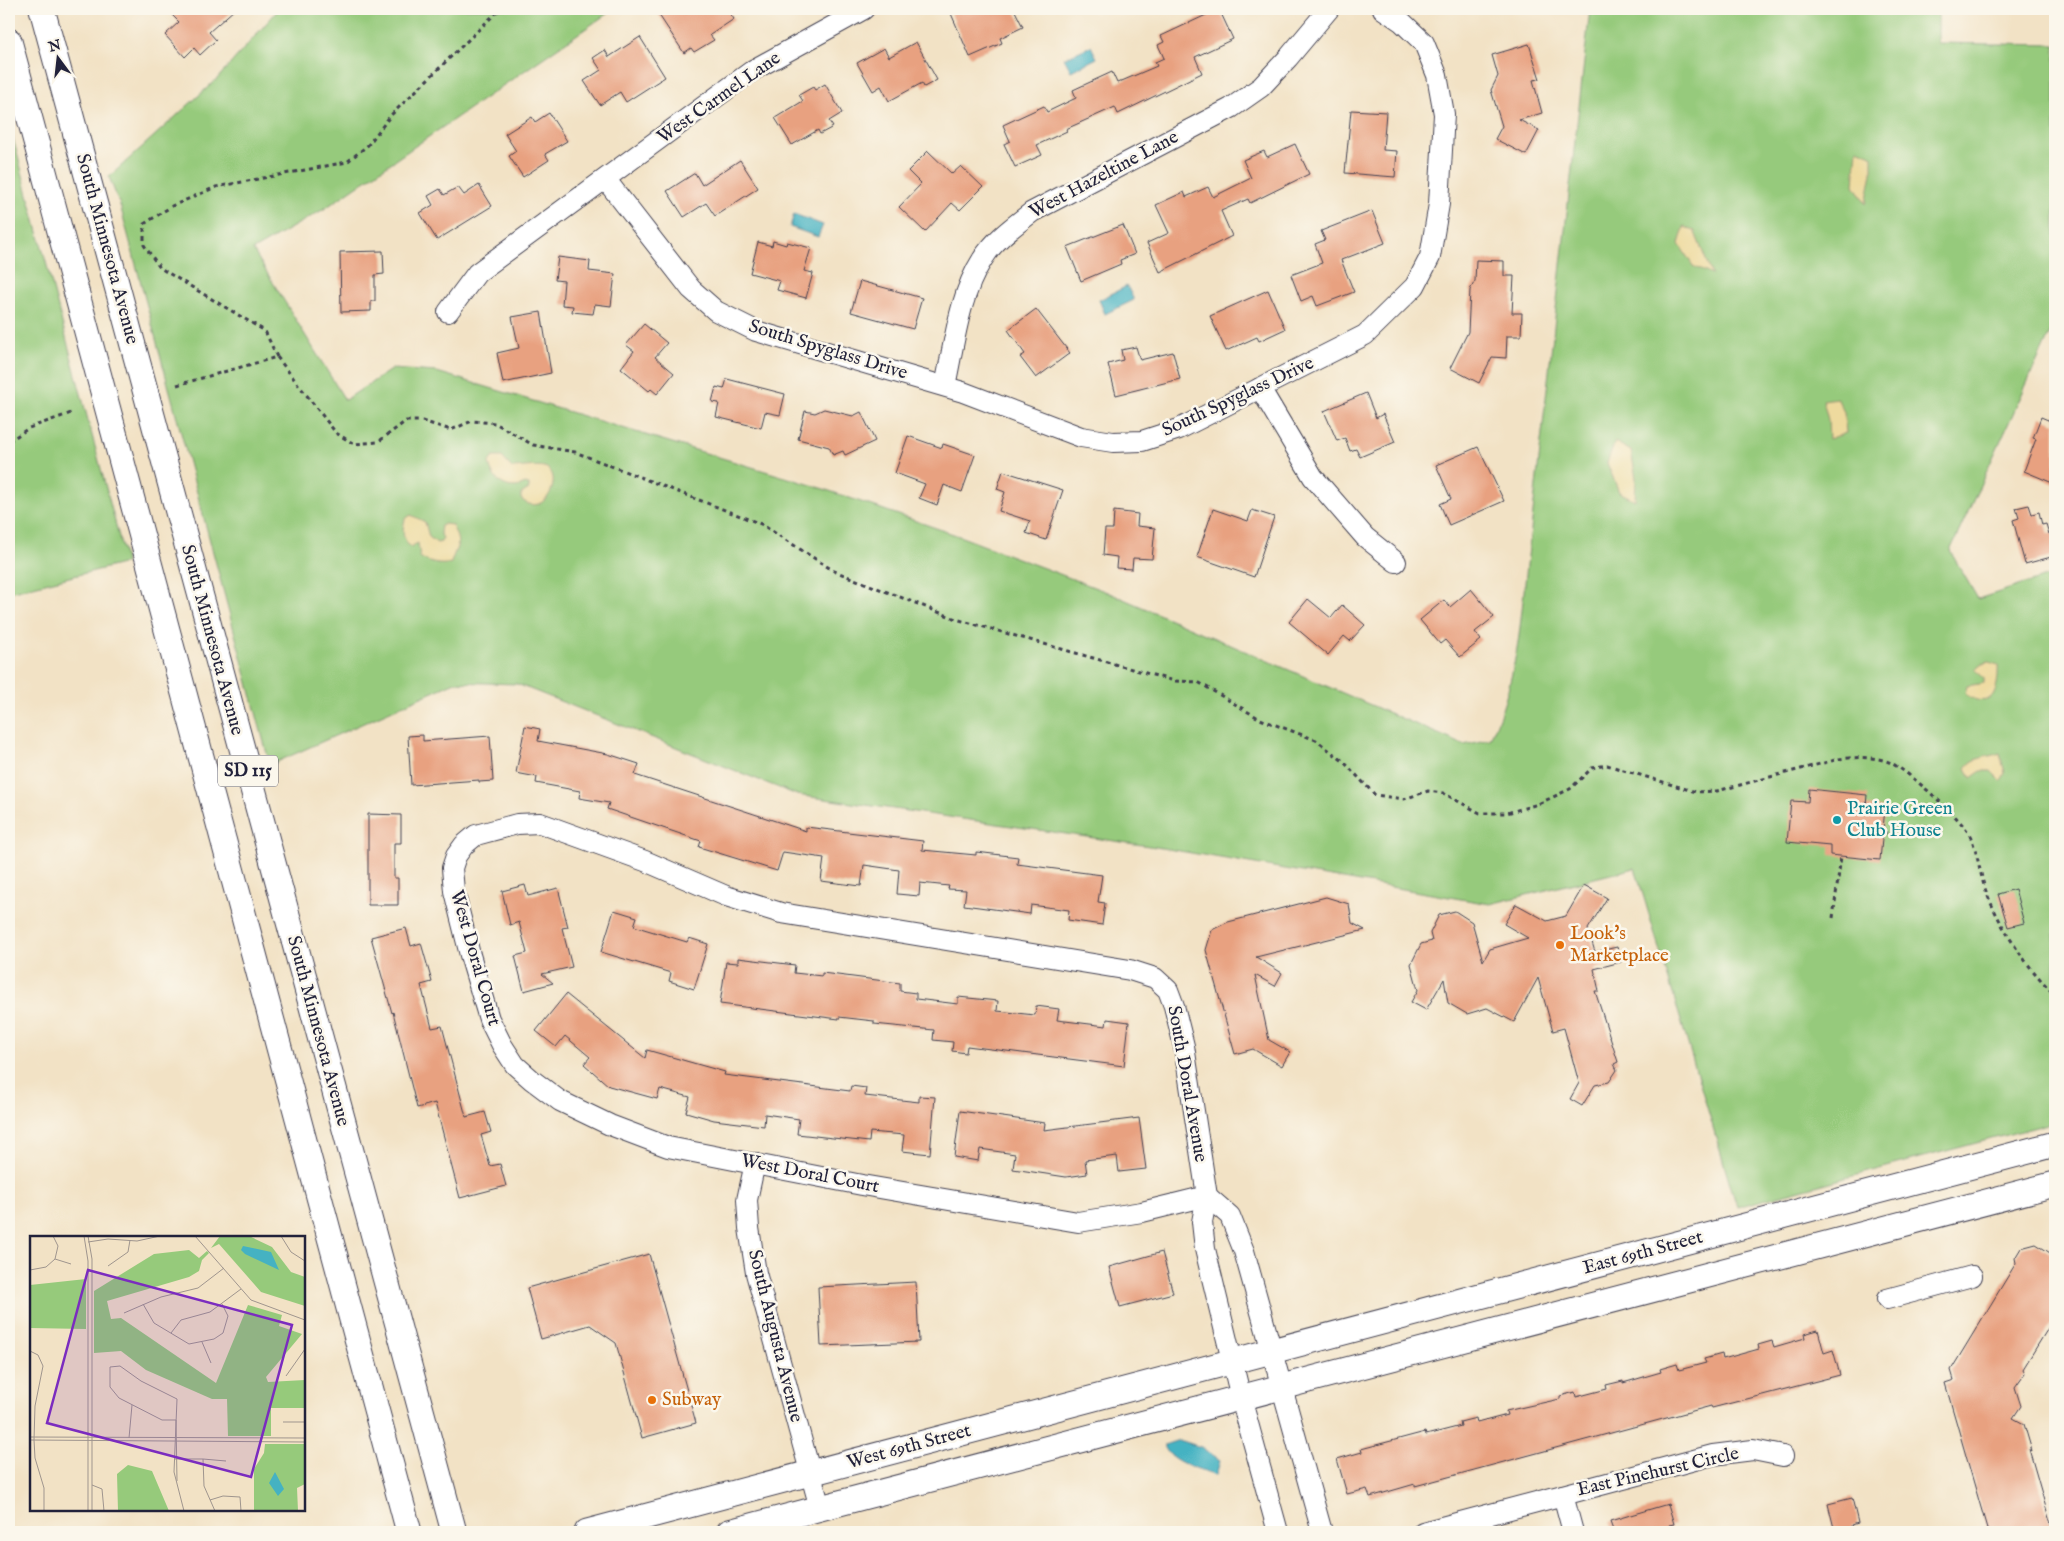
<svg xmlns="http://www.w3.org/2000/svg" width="2064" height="1541" font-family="'IM FELL English',serif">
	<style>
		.green { fill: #96ca7b; stroke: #5c765b }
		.sand { fill: #eeda9e; stroke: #887e6c }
		.water { fill: #45b2c2; stroke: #346a7e }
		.building { fill: #e8a180 }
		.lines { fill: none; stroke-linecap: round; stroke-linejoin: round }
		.minor-casing { stroke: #413f50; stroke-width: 22 }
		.major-casing { stroke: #413f50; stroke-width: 27 }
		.path { stroke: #413f50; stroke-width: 3; stroke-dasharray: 4 4; stroke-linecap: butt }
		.minor { stroke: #fff; stroke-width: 20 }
		.major { stroke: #fff; stroke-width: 25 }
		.culture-dot { fill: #0f9aa8; stroke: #fbf7ec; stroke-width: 2 }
		.food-dot { fill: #e8710a; stroke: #fbf7ec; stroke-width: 2 }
		.labels { text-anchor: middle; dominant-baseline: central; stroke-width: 5; stroke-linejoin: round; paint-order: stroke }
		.shield { fill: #fbf7ec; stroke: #636270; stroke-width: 1 }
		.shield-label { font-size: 18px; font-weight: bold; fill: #22223b }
		.street-label { font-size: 19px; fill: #22223b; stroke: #fbf7ec }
		.culture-label { font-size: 19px; fill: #0d838f; stroke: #fbf7ec; text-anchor: start }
		.food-label { font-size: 19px; fill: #c56008; stroke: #fbf7ec; text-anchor: start }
		.inset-road { fill: none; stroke: #9f958e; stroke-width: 1 }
		.view { fill: #7b2cbf; fill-opacity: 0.15; stroke: #7b2cbf; stroke-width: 2.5 }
		.inset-edge { fill: none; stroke: #22223b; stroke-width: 2.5 }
	</style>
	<rect width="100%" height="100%" fill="#fbf7ec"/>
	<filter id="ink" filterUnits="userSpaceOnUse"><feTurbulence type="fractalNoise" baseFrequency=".02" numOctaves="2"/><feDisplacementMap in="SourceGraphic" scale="10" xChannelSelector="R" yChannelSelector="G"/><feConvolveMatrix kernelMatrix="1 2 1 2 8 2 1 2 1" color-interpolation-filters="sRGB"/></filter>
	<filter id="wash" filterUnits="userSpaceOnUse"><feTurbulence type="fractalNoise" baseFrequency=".0096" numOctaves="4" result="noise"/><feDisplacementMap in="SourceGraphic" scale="20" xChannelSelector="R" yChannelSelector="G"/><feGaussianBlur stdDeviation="1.12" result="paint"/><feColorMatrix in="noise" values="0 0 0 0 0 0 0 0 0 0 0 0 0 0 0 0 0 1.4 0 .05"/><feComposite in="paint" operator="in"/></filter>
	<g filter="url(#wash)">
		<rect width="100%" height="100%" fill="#f2e2c5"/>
		<g class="green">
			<path d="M279 9H614L324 209 253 250 345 400 392 369 437 372 818 487 959 536 1107 592 1464 745 1490 739C1506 706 1513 673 1519 636L1590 9H1938V43L2055 45V322L1950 551 1978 599 2055 574V1122L1737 1207 1635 868 1490 904 1156 847 797 795 517 684 455 682 270 765 120 205 109 177 217 79Z"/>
			<path d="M9 123 126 563 9 592Z"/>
		</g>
		<g class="sand">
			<path d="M1857 149 1872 155V173L1866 204 1854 185Z"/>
			<path d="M1684 227 1694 230 1712 275 1693 266 1679 244Z"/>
			<path d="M1837 398 1844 412 1846 433 1829 439 1828 420 1823 400Z"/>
			<path d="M1615 442 1631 451 1636 478 1635 500 1619 492 1607 463Z"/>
			<path d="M493 457H502L512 468C521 468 535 465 544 467 566 473 545 521 521 499V494L529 489V485L525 484C508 493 491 480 489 462Z"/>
			<path d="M411 515 425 522 429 537 437 543 441 542 443 538 440 533 441 526 445 524 452 525C462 547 457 543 451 563 441 566 428 563 420 557L418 543 410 547C402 537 402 531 405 519Z"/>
			<path d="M1989 662 1998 665C1999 690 1993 712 1965 694L1967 686 1984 683V678L1975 670 1979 665Z"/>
			<path d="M2000 753 2005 773 2001 781 1991 771H1981L1971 778 1966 768C1974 756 1987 758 2000 753Z"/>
		</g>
		<g class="water">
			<path d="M1091 46 1097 58 1071 71 1064 58Z"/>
			<path d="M794 214 823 225 818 237 790 227Z"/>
			<path d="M1127 286 1134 300 1105 314 1099 300Z"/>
			<path d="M1179 1440 1201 1447 1220 1461 1216 1475C1201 1469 1169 1463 1164 1445Z"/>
		</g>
		<g id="blocks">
			<g class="building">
				<path d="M166 9H235L209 32 216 40 200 55 194 48 185 57 165 35 179 22Z"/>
				<path d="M655 9H727L734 19 710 35 714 40 694 52 691 48 684 53Z"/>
				<path d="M949 9H1014L1023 27 1000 38 1002 43 970 57Z"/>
				<path d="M1219 9 1233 39 1195 57 1202 73 1118 114 1115 107 1066 129 1067 131 1037 145 1042 155 1015 167 1004 144 1010 141 1003 125 1044 106 1047 112 1076 98 1073 90 1112 72 1117 83 1157 66 1155 62 1164 58 1158 45 1164 42 1161 36Z"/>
				<path d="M640 37 665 77 626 102 620 92 600 105 584 81 601 70 593 58 605 50 609 57Z"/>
				<path d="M916 42 937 80 924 87 922 83 889 101 881 86 873 91 857 63 884 48 889 57Z"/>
				<path d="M1529 44 1540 79 1533 80 1542 113 1519 120 1539 130 1526 155 1495 139 1502 126 1491 90 1498 76 1492 55Z"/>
				<path d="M825 84 842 113 829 121 833 127 820 134 818 130 792 145 775 118 803 101 799 95 813 87 815 90Z"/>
				<path d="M1351 110 1386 112 1383 150 1397 151 1395 177 1345 173Z"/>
				<path d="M549 113 567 141 545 154 549 160 523 177 509 156 516 151 505 134 532 117 535 122Z"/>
				<path d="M1295 144 1309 174 1250 203 1248 199 1221 211 1232 236 1160 272 1147 243 1169 233 1156 205 1184 192 1186 197 1208 187 1213 197 1251 178 1243 160 1264 151 1267 157Z"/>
				<path d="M928 151 952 174 961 166 983 187 960 210 952 203 925 232 899 207 921 184 908 171Z"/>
				<path d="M740 160 758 188 715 216 706 203 684 217 667 191 695 173 702 185Z"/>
				<path d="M479 185 492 206 437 240 420 213 433 205 428 196 440 189 444 195 458 187 464 195Z"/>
				<path d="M1372 211 1385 243 1341 260 1354 292 1317 306 1313 296 1301 301 1291 275 1322 263 1315 244 1325 240 1321 231Z"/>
				<path d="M1123 225 1135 254 1120 260 1121 264 1081 281 1067 247Z"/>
				<path d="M773 241 786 245 787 242 811 248 804 271 813 273 806 298 777 290 780 281 750 273 758 242 772 246Z"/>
				<path d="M383 251 384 274 375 275V301H371V311L341 312 340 252Z"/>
				<path d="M558 257 590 261 589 271 615 274 611 306 595 304 593 314 572 312 573 306 562 305 564 281 555 280Z"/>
				<path d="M1476 260 1504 261V276H1514L1512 313H1522L1521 336H1507L1506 358 1492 357 1479 383 1450 368 1468 332 1470 290 1475 281Z"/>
				<path d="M860 281 922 298 913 329 851 312Z"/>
				<path d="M1268 290 1285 329 1259 341 1257 337 1226 351 1210 316Z"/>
				<path d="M1036 309 1070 353 1036 378 1020 357 1025 354 1008 330Z"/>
				<path d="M541 312 551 373 503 383 497 353 519 348 512 317Z"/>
				<path d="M644 324 667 343 655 357 674 373 657 394 651 389 649 391 621 368 634 351 626 345Z"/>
				<path d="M1136 347 1140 360 1173 352 1180 379 1116 395 1108 364 1123 360 1121 350Z"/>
				<path d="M727 379 785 394 780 415 765 412 761 428 716 417 719 403 712 402 716 387 724 389Z"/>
				<path d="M1366 393 1376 418 1383 414 1395 442 1360 457 1356 449 1350 451 1345 438 1337 441 1324 411Z"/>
				<path d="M824 409 853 416 861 412 875 441 845 455 843 451 833 455 829 447 798 439 805 411 815 413Z"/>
				<path d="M2041 417 2055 423V484L2024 471 2036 439 2033 438Z"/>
				<path d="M908 436 942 448 943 444 975 455 962 492 944 485 937 505 919 498 925 484 895 473Z"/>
				<path d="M1478 447 1504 501 1449 525 1440 504 1451 499 1436 465Z"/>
				<path d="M1003 471 1063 490 1046 540 1026 533 1030 521 999 511 1005 492 997 489Z"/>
				<path d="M2029 505 2032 514 2039 512 2042 525 2046 524 2049 534 2055 533V556L2025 564 2013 520 2019 518 2016 508Z"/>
				<path d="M1213 509 1248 521 1252 510 1274 517 1254 577 1197 557Z"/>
				<path d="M1114 511 1138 514 1137 526 1155 528 1152 559 1133 558 1132 569 1116 568 1117 557 1103 555 1105 529H1113Z"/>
				<path d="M1471 589 1494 617 1475 632 1481 640 1460 657 1445 640 1440 644 1420 620 1444 600 1450 607Z"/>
				<path d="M1308 599 1331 618 1342 605 1365 625 1350 641 1344 636 1328 655 1289 622Z"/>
				<path d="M525 726 540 729 538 741 608 754 639 764 635 775 806 831V827L923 841 922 850 976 855V852L1018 857 1017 864 1102 875 1098 902 1105 903 1102 925 1068 920 1069 910 1031 905 1030 914 964 905 966 890 948 889 949 886 920 883 919 896 897 894 899 870 864 865 861 886 821 881 824 858 783 852 777 871 699 847 701 841 607 809 609 803 579 798 580 791 536 783 537 777 516 773Z"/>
				<path d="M423 735V741L490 736 493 781 479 782V780L411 785 408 736Z"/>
				<path d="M1809 789 1867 795 1866 806 1885 808 1880 860 1830 855V846L1787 842 1791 801 1808 802Z"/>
				<path d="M368 814 401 815V843H394V878H398V905H368Z"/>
				<path d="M525 885 528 896 558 888 568 927 562 928 572 967 542 974 553 983 524 991 515 956 527 953 519 922 510 925 502 891Z"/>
				<path d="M1584 885 1607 898 1588 929 1595 952 1617 947 1621 962 1594 969 1599 991H1595L1618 1062 1614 1064 1617 1070 1609 1082 1595 1085 1582 1106 1570 1099 1579 1083 1564 1028 1553 1031 1538 978 1514 1022 1487 1008 1467 1014 1448 1003 1444 979 1426 1010 1411 1002 1418 990 1411 964 1421 944 1432 941 1430 933 1439 915 1455 911 1472 922 1483 961 1490 949 1528 938 1504 924 1516 904 1547 921 1566 916Z"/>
				<path d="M2015 889 2024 923 2008 927 1998 894Z"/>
				<path d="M1326 897 1349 904 1352 923 1365 930 1256 957 1282 973 1275 986 1255 975 1269 1040 1290 1052 1282 1066 1253 1049 1235 1054 1206 950 1212 930 1228 922Z"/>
				<path d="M614 910 637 917 634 926 687 942 689 938 708 944 694 989 669 981 671 973 601 952Z"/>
				<path d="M406 928 411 946 421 943 432 982 421 985 432 1028 442 1026 466 1117 485 1112 491 1132 481 1135 490 1166 500 1164 506 1186 460 1198 435 1103 417 1108 393 1012 392 1013 371 937Z"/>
				<path d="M738 958 795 965 794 973 822 976V973L900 983V991L916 993V999L958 1004V997L998 1001 997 1011 1035 1015 1036 1006 1059 1009 1057 1020 1106 1026 1107 1019 1129 1022 1124 1066 967 1046 966 1053 952 1051 953 1042 933 1040 934 1030 874 1024V1021L839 1017V1019L720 1004 726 962 738 963Z"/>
				<path d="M566 994 645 1058 647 1050 725 1072 724 1075 850 1091 851 1086 866 1088 865 1096 919 1102V1096L935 1097 930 1154 902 1151 904 1135 870 1132 869 1142 797 1134 799 1119 765 1114 764 1126 714 1120 686 1112 690 1097 660 1089 657 1099 609 1086 584 1064 590 1057 565 1036 556 1047 536 1031Z"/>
				<path d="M960 1111 1045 1123 1044 1130 1139 1118 1146 1169 1119 1172 1117 1156 1085 1160 1087 1174 1066 1177 1013 1169 1015 1154 980 1149 978 1161 954 1157Z"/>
				<path d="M2036 1244 2055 1256V1317L2023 1369 2025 1373 2015 1387 2021 1406 2013 1418 2024 1424 2032 1451 2029 1449 2053 1532H1988L1945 1383 1954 1380 1951 1370 2016 1263 2015 1258 2021 1248Z"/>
				<path d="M1162 1252 1173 1293 1120 1307 1109 1267Z"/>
				<path d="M649 1254 696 1423 642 1438 616 1343 590 1325 541 1339 527 1288Z"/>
				<path d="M916 1282 919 1342 821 1346 818 1287Z"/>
				<path d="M1818 1330 1824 1353 1833 1350 1840 1375 1712 1408 1711 1406 1415 1486V1484L1370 1497 1367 1489 1347 1494 1337 1459 1362 1452 1361 1449 1425 1432 1426 1435 1461 1426 1460 1422 1476 1418 1477 1423 1507 1415 1506 1411 1560 1399V1396L1575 1392 1576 1397 1607 1389 1606 1385 1623 1381V1383L1661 1372 1660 1369 1677 1364 1679 1370 1706 1363 1704 1359 1722 1354 1723 1359 1759 1349 1758 1345 1772 1341 1774 1347 1805 1338 1804 1334Z"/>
				<path d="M1852 1498 1858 1523 1852 1525 1854 1532H1835L1828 1504Z"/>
				<path d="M1668 1504 1674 1524 1669 1525 1671 1532H1614L1610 1521Z"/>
			</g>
		</g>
	</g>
	<g filter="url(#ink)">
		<use href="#blocks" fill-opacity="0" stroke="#413f50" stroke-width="1"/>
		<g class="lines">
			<defs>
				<g id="minor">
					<path d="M606 180 691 289 716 311 756 331 963 392 1081 437 1113 442 1142 441 1179 429 1365 335 1415 286 1430 257 1439 204 1444 114 1437 75 1424 43 1402 22 1383 9"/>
					<path d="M448 312 477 273 753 70 864 9"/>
					<path d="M945 386C954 345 959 296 982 260 994 240 1014 226 1032 212L1231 108 1261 87 1288 58 1329 9"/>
					<path d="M1260 388 1313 477 1365 537 1396 562"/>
					<path d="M755 1163 747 1200 749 1228 756 1273 820 1508"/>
					<path d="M1207 1196 1142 1212 1078 1222 862 1185 668 1147 610 1125 560 1101 532 1080 515 1065 502 1045 489 1019 470 955 454 891 452 868 456 856 464 845 476 835 517 824 540 823 645 861 726 896 781 913 1130 970 1155 978 1168 990 1174 1006 1184 1046 1207 1196 1202 1222 1205 1249 1241 1398 1278 1532"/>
					<path d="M1207 1196 1230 1216 1244 1251 1322 1532"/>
					<path d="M1887 1299 1972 1276"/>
					<path d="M1563 1495 1713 1455 1753 1450 1783 1456"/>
					<path d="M1423 1532 1563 1495 1573 1532"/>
				</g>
				<g id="major">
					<path d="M42 9 454 1532"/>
					<path d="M9 41 409 1532"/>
					<path d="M587 1532 2055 1144"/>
					<path d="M729 1532 2055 1184"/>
				</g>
			</defs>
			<use href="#minor" class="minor-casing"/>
			<use href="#major" class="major-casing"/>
			<g class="path">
				<path d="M277 357 265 331 160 268 144 245V224L172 206 216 187 347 162 368 145 391 115 500 9"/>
				<path d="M9 365V367"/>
				<path d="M177 385 277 357 336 433 354 444 378 442 406 421H422L451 430 472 421 495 423 533 445 575 452 761 524 834 571 956 619 1174 681 1198 682 1260 719 1316 740 1343 761 1375 795 1404 799 1428 791 1443 793 1480 813H1507L1538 804 1570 789 1592 768 1607 765 1696 792 1717 791 1839 759C1854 757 1877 756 1891 763 1908 771 1959 817 1968 832 1977 846 1980 877 1987 894 2003 932 2026 966 2055 995"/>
				<path d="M9 441 29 428 74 412"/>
				<path d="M1883 832 1893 834"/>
				<path d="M1833 918 1841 856"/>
			</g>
			<use href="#minor" class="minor"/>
			<use href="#major" class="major"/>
		</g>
	</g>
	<circle class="culture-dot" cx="1837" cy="820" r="5"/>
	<g class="food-dot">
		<circle cx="1560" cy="945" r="5"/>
		<circle cx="652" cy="1400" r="5"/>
	</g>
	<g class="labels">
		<rect class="shield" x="218" y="755.5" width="60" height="31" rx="4"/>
		<g class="shield-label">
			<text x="248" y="771">SD 115</text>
		</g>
		<g class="street-label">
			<text transform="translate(719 98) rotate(-35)">West Carmel Lane</text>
			<text transform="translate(1104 175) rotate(-28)">West Hazeltine Lane</text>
			<text transform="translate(107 249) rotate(75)">South Minnesota Avenue</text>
			<text transform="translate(828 350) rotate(17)">South Spyglass Drive</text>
			<text transform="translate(1238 397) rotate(-25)">South Spyglass Drive</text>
			<text transform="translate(212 640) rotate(75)">South Minnesota Avenue</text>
			<text transform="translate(475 958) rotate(74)">West Doral Court</text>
			<text transform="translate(318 1031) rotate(75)">South Minnesota Avenue</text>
			<text transform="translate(1187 1084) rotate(80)">South Doral Avenue</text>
			<text transform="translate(810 1174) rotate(11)">West Doral Court</text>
			<text transform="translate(1643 1253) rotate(-15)">East 69th Street</text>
			<text transform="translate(775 1336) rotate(76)">South Augusta Avenue</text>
			<text transform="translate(909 1447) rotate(-15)">West 69th Street</text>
			<text transform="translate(1658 1472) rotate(-13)">East Pinehurst Circle</text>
		</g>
		<g class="culture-label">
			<text x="1847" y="809">Prairie Green<tspan x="1847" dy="22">Club House</tspan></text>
		</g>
		<g class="food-label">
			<text x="1570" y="934">Look's<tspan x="1570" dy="22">Marketplace</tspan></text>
			<text x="662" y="1400">Subway</text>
		</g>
	</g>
	<g transform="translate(30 1236)">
		<rect width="275" height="275" fill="#f2e2c5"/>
		<path d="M190 0H219L242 11 261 36 275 41V70L231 56 189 8 181 12ZM159 14 169 22 177 15 179 17 172 24 169 35 159 41 77 65 81 83 91 82 186 147 218 69 252 79 249 90 272 98 236 141 238 146 275 144V172H241V200H198L197 163H182L116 134 91 115 64 117V55L124 18ZM56 43V93L0 92V49ZM235 208H275V248L267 252 268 275H224V233L234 217ZM98 229 122 235 139 275H88L87 238Z" fill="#96ca7b"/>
		<path d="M213 10 241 16 249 34 215 18 211 14ZM245 236 254 253 248 260 239 247Z" fill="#45b2c2"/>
		<path class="inset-road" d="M54 0 58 25V275M58 0 62 23V275M165 0 221 64 275 84M251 0 261 16 275 25M58 6 78 3 107 5 130 0M25 23 41 28M78 30 98 16 100 4M0 34 16 31 25 23 28 10 23 0M113 68 124 87 159 108 184 103 193 97 198 80 192 68M94 77 131 61 168 52 194 32M141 97 151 84 180 76 211 53M172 106 181 127M0 115 8 119 13 130 5 170 4 204 5 222 14 252V275M256 140 275 113M146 184H132L89 162 80 151V131L90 130 111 145 147 163 144 236 154 275M146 184 147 245M253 186H275M0 201 275 202M99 202 102 169M0 204 275 206M144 223H173L174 250 185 275M173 223 196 225M62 249 72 253 74 275M180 264 193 260 210 261 211 275"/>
		<path class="view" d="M58 34 262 89 221 241 17 187Z"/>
		<rect width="275" height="275" class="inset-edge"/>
	</g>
	<rect width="2064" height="1541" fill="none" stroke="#fbf7ec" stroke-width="30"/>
	<g transform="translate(58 58) rotate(345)" stroke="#fbf7ec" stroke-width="4" paint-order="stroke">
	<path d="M0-4L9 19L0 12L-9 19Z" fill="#22223b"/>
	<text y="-8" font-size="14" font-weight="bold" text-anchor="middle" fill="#22223b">N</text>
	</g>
</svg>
